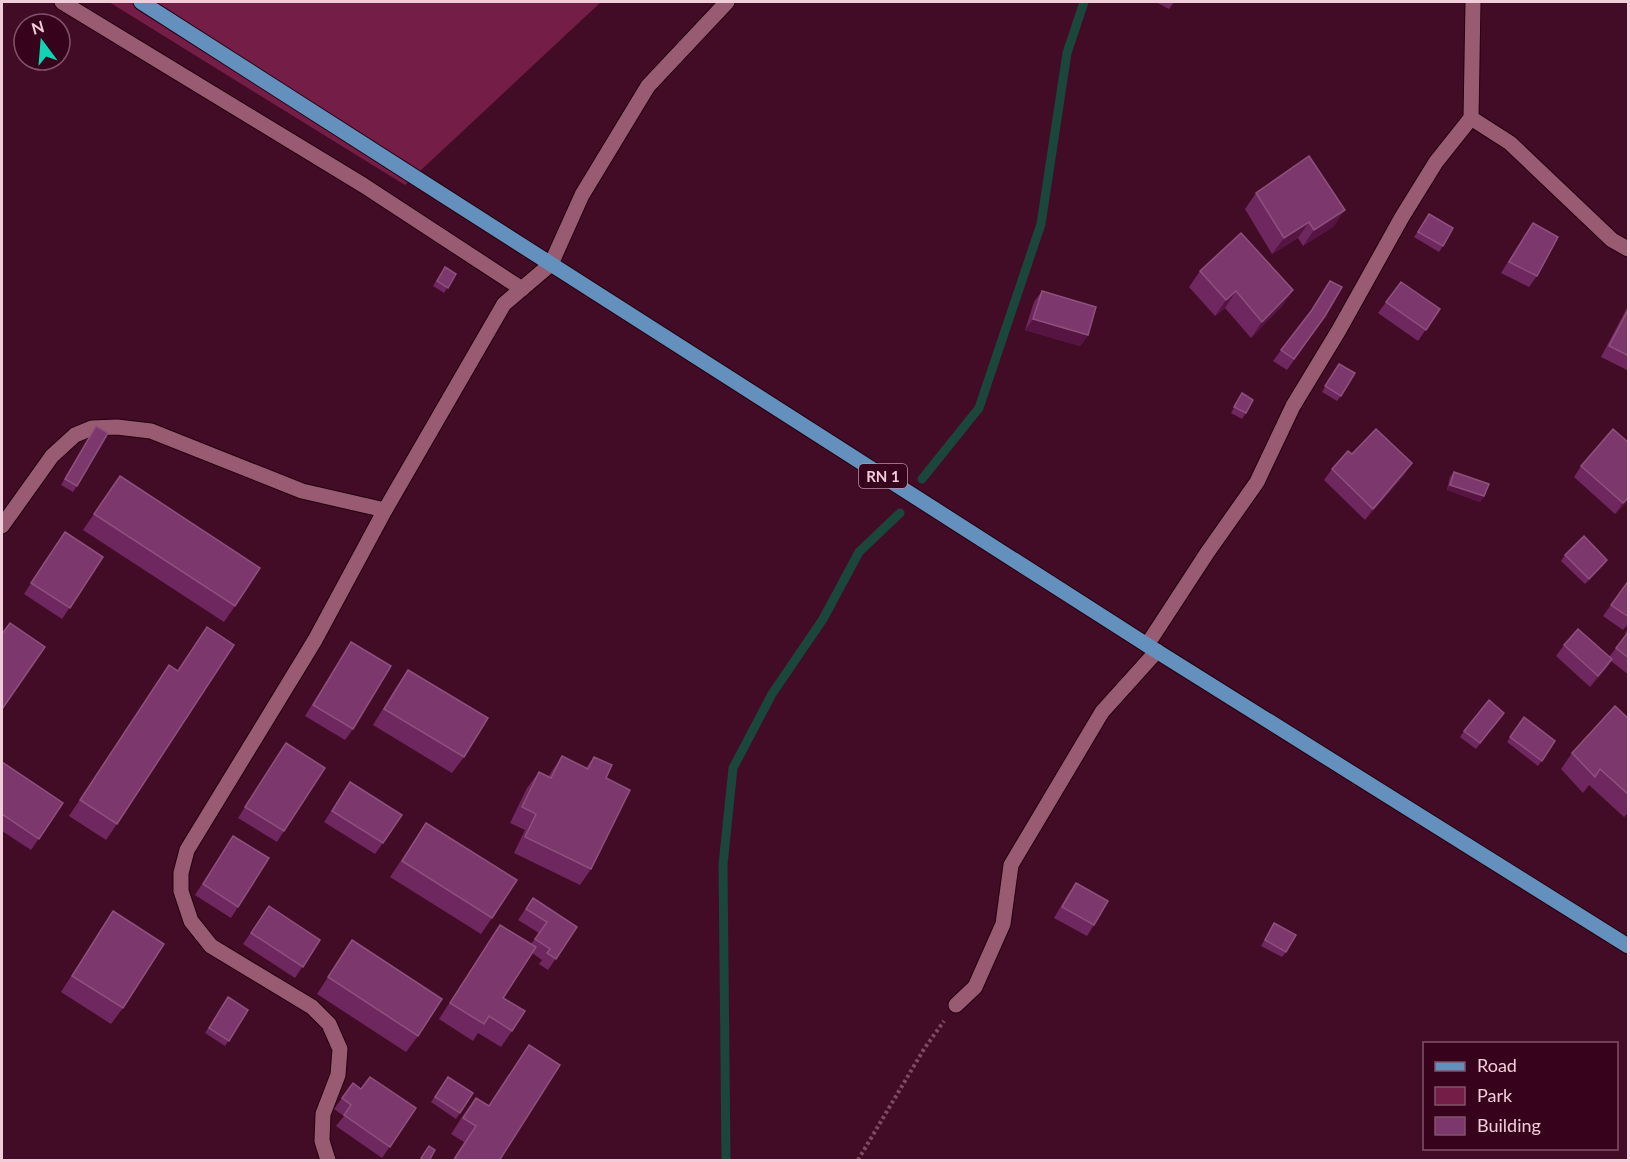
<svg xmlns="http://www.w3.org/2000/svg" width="1630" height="1162" font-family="Lato,sans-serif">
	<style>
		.green { fill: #741d46 }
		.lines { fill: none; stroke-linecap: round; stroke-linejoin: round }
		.stream { stroke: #1a463c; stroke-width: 9 }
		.minor-casing { stroke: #22000e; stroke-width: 17 }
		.major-casing { stroke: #22000e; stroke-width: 17 }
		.path { stroke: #7c4c61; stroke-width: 4; stroke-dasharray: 3 3; stroke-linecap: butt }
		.minor { stroke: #985b72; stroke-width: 15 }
		.major { stroke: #6490bd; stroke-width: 15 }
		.wall { fill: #6e275f }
		.shaded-wall { fill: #561443 }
		.building { fill: #7c386c; stroke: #8e507d; stroke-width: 1.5 }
		.labels { text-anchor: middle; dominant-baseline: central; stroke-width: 5; stroke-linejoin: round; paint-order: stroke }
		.shield { fill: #37021c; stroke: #b990a0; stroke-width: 1.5 }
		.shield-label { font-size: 15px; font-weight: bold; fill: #f1cdd9 }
	</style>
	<rect width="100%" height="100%" fill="#420c26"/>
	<path class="green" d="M109 2H601L405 185Z"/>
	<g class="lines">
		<g class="stream">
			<path d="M922 479 979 408 1041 224 1067 53 1084 2"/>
			<path d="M726 1160 723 865 733 768 772 694 823 619 859 552 900 513"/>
		</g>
		<defs>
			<g id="minor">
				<path d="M62 2 363 185 522 289"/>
				<path d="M1471 118 1510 143 1612 240 1628 249"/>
				<path d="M2 526 52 456 75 435 92 428 117 427 151 431 302 491 385 510"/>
				<path d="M1147 645 1207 553 1257 482 1293 406 1339 330 1402 217 1436 162 1471 118 1473 2"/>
				<path d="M956 1005 975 987 1003 924 1011 865 1102 712 1157 651"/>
				<path d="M328 1160 322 1141 323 1114 338 1075 340 1049 329 1024 312 1007 211 946 191 921 181 891V873L187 850 315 640 385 510 504 304 551 264 582 195 648 86 727 2"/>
			</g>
			<path id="major" d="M141 2 1147 645 1628 946"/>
		</defs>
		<use href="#minor" class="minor-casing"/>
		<use href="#major" class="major-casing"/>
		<path class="path" d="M858 1160 924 1049 944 1021"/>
		<use href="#minor" class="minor"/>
		<use href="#major" class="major"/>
	</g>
	<g class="wall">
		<path d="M1156 2H1174L1169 9Z"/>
		<path d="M1256 193 1334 226 1303 246 1298 238 1272 254 1245 209Z"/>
		<path d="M1429 214 1443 246 1439 252 1414 237Z"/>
		<path d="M1533 223 1537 276 1529 287 1501 273 1525 234Z"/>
		<path d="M445 267 456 274 444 293 433 286Z"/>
		<path d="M1200 271 1293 290 1282 306 1251 338 1225 308 1215 316 1189 287Z"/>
		<path d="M1330 281 1325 316 1287 370 1273 361 1307 316Z"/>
		<path d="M1401 282 1440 309 1418 341 1378 313Z"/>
		<path d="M1042 291 1088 335 1080 346 1025 330 1034 302Z"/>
		<path d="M1629 304V371L1601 357Z"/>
		<path d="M1335 370 1341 396 1337 401 1322 392Z"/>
		<path d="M1242 393 1246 413 1242 419 1231 413Z"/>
		<path d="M96 426 77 486 73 492 61 485Z"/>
		<path d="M1629 443V500L1615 514 1574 477 1581 466Z"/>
		<path d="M1352 454 1405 474 1365 520 1324 480 1332 469Z"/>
		<path d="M1454 472 1484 496 1480 502 1447 490 1450 477Z"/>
		<path d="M120 476 235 606 224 622 83 530Z"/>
		<path d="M57 543 103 557 62 619 24 594Z"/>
		<path d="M1565 555 1604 565 1585 584 1561 561Z"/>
		<path d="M1629 580V623L1623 630 1603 616Z"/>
		<path d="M207 627 117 824 106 840 69 816 169 665 177 671Z"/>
		<path d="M1629 628V675L1611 661 1605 670 1590 687 1556 656 1564 645 1609 657 1627 634 1625 633Z"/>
		<path d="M351 642 353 729 345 740 305 716Z"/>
		<path d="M408 670 464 757 452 773 373 725 397 686Z"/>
		<path d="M1504 713 1476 749 1460 737 1464 731Z"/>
		<path d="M1524 717 1555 741 1538 766 1507 742Z"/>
		<path d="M1629 719V812L1624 817 1589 785 1583 793 1561 769 1572 753Z"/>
		<path d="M286 743 284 831 277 842 238 818Z"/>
		<path d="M562 756 586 768 594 757 606 778 591 869 580 885 514 853 525 830 510 823 527 788 539 772 548 777Z"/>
		<path d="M2 762 63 803 31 850 2 831Z"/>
		<path d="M350 782 383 843 375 854 324 822Z"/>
		<path d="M426 823 492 918 481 934 390 877Z"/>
		<path d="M233 836 238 907 231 918 195 895Z"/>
		<path d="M1076 883 1094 925 1087 936 1054 918 1068 894Z"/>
		<path d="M533 898 577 927 548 970 539 964 542 960 532 953 503 998 512 1031 501 1047 478 1033 473 1041 439 1019 500 925 531 944 539 933 518 920Z"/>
		<path d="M269 906 320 940 295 978 243 944Z"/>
		<path d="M113 911 123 1008 111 1024 61 992Z"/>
		<path d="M1274 923 1286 952 1282 957 1261 946Z"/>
		<path d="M352 940 418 1036 406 1052 317 994Z"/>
		<path d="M228 997 248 1010 225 1046 205 1033Z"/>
		<path d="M529 1045 499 1161H452L464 1142 451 1134 464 1114 476 1098 489 1106Z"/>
		<path d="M448 1077 473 1093 456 1119 431 1102Z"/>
		<path d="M353 1083 361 1089 416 1108 382 1158 336 1126 344 1116 334 1109Z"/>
	</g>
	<g class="shaded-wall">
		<path d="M1345 210 1334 226 1303 246 1314 230Z"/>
		<path d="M1309 222 1298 238 1272 254 1284 238Z"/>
		<path d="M1293 290 1282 306 1251 338 1262 322Z"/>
		<path d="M1236 291 1225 308 1215 316 1226 300Z"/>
		<path d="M1033 319 1088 335 1080 346 1025 330Z"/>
		<path d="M1412 463 1405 474 1365 520 1373 509Z"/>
		<path d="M1450 485 1484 496 1480 502 1447 490Z"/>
		<path d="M1629 497V500L1615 514 1623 503Z"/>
		<path d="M1607 560 1604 565 1585 584 1589 579Z"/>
		<path d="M1612 659 1605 670 1590 687 1598 676Z"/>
	</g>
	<g class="building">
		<path d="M1309 156 1345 210 1314 230 1309 222 1284 238 1256 193Z"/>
		<path d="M1429 214 1453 228 1443 246 1418 232Z"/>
		<path d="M1533 223 1558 237 1537 276 1509 262Z"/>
		<path d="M1241 233 1293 290 1262 322 1236 291 1226 300 1200 271Z"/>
		<path d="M445 267 456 274 448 288 437 281Z"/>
		<path d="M1330 281 1342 287 1325 316 1294 359 1281 350 1312 310Z"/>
		<path d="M1401 282 1440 309 1426 330 1386 302Z"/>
		<path d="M1042 291 1096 307 1088 335 1033 319Z"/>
		<path d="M1629 308V356L1609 346Z"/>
		<path d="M1339 364 1355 373 1341 396 1325 386Z"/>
		<path d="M1242 393 1253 400 1246 413 1234 407Z"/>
		<path d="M96 426 108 433 77 486 65 479Z"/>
		<path d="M1376 429 1412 463 1373 509 1332 469 1348 451 1352 454Z"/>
		<path d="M1613 429 1629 443V497L1623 503 1581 466Z"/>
		<path d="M1454 472 1489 484 1484 496 1450 485Z"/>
		<path d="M120 476 260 568 235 606 94 514Z"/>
		<path d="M65 532 103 557 70 608 31 583Z"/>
		<path d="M1584 536 1607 560 1589 579 1565 555Z"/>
		<path d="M1629 580V617L1611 605Z"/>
		<path d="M10 623 45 647 2 709V634Z"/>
		<path d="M207 627 234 645 117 824 80 800 169 665 178 671Z"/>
		<path d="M1578 629 1612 659 1598 676 1564 645Z"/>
		<path d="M1629 631V658L1616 648Z"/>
		<path d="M351 642 391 666 353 729 313 705Z"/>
		<path d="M408 670 488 718 464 757 384 709Z"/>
		<path d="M1489 700 1504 713 1480 743 1464 731Z"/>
		<path d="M1615 706 1629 719V795L1600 769 1595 777 1572 753Z"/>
		<path d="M1524 717 1555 741 1542 761 1510 737Z"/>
		<path d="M286 743 325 768 284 831 245 807Z"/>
		<path d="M562 756 588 769 594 757 612 765 606 778 630 790 591 869 525 837 536 814 522 807 539 772 551 778Z"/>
		<path d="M2 762 63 803 39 839 2 814Z"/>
		<path d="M350 782 402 815 383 843 332 811Z"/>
		<path d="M426 823 517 880 492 918 402 861Z"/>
		<path d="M233 836 269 858 238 907 203 884Z"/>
		<path d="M1076 883 1108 901 1094 925 1062 907Z"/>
		<path d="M533 898 577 927 556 959 547 953 550 949 535 939 547 922 526 909Z"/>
		<path d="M269 906 320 940 303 967 251 933Z"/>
		<path d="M113 911 164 944 123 1008 72 976Z"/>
		<path d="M1274 923 1296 935 1286 952 1265 940Z"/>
		<path d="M500 925 536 947 503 998 525 1011 512 1031 489 1016 484 1024 450 1003Z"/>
		<path d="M352 940 442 999 418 1036 328 977Z"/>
		<path d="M228 997 248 1010 229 1041 209 1028Z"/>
		<path d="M529 1045 560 1065 499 1161H459L455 1158 476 1126 463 1118 476 1098 489 1106Z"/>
		<path d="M370 1077 416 1108 390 1147 344 1115 351 1105 342 1098 353 1083 361 1089Z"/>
		<path d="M448 1077 473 1093 460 1113 435 1097Z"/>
		<path d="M429 1146 435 1150 429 1161H425L421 1158Z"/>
	</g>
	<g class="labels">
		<rect class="shield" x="859" y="464" width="48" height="24" rx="4.5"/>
		<g class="shield-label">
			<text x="883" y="476">RN 1</text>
		</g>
	</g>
	<rect width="1630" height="1162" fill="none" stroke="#f1cdd9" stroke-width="6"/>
	<rect x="1423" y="1042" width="195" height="108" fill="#37021c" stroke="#815368" stroke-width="1.5"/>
	<rect x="1435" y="1062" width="30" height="9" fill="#6490bd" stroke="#815368" stroke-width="1.5"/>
	<text x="1477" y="1072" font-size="18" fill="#f1cdd9">Road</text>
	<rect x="1435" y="1087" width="30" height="18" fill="#741d46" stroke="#815368" stroke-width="1.5"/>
	<text x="1477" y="1102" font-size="18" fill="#f1cdd9">Park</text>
	<rect x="1435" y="1117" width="30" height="18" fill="#7c386c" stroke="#815368" stroke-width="1.5"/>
	<text x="1477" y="1132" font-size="18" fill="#f1cdd9">Building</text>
	<g transform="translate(42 42) rotate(344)"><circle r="28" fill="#37021c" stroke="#815368" stroke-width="1.5"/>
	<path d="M0-4.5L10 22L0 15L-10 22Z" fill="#10d5b4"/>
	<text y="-9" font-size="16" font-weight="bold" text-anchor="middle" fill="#f1cdd9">N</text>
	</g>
</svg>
